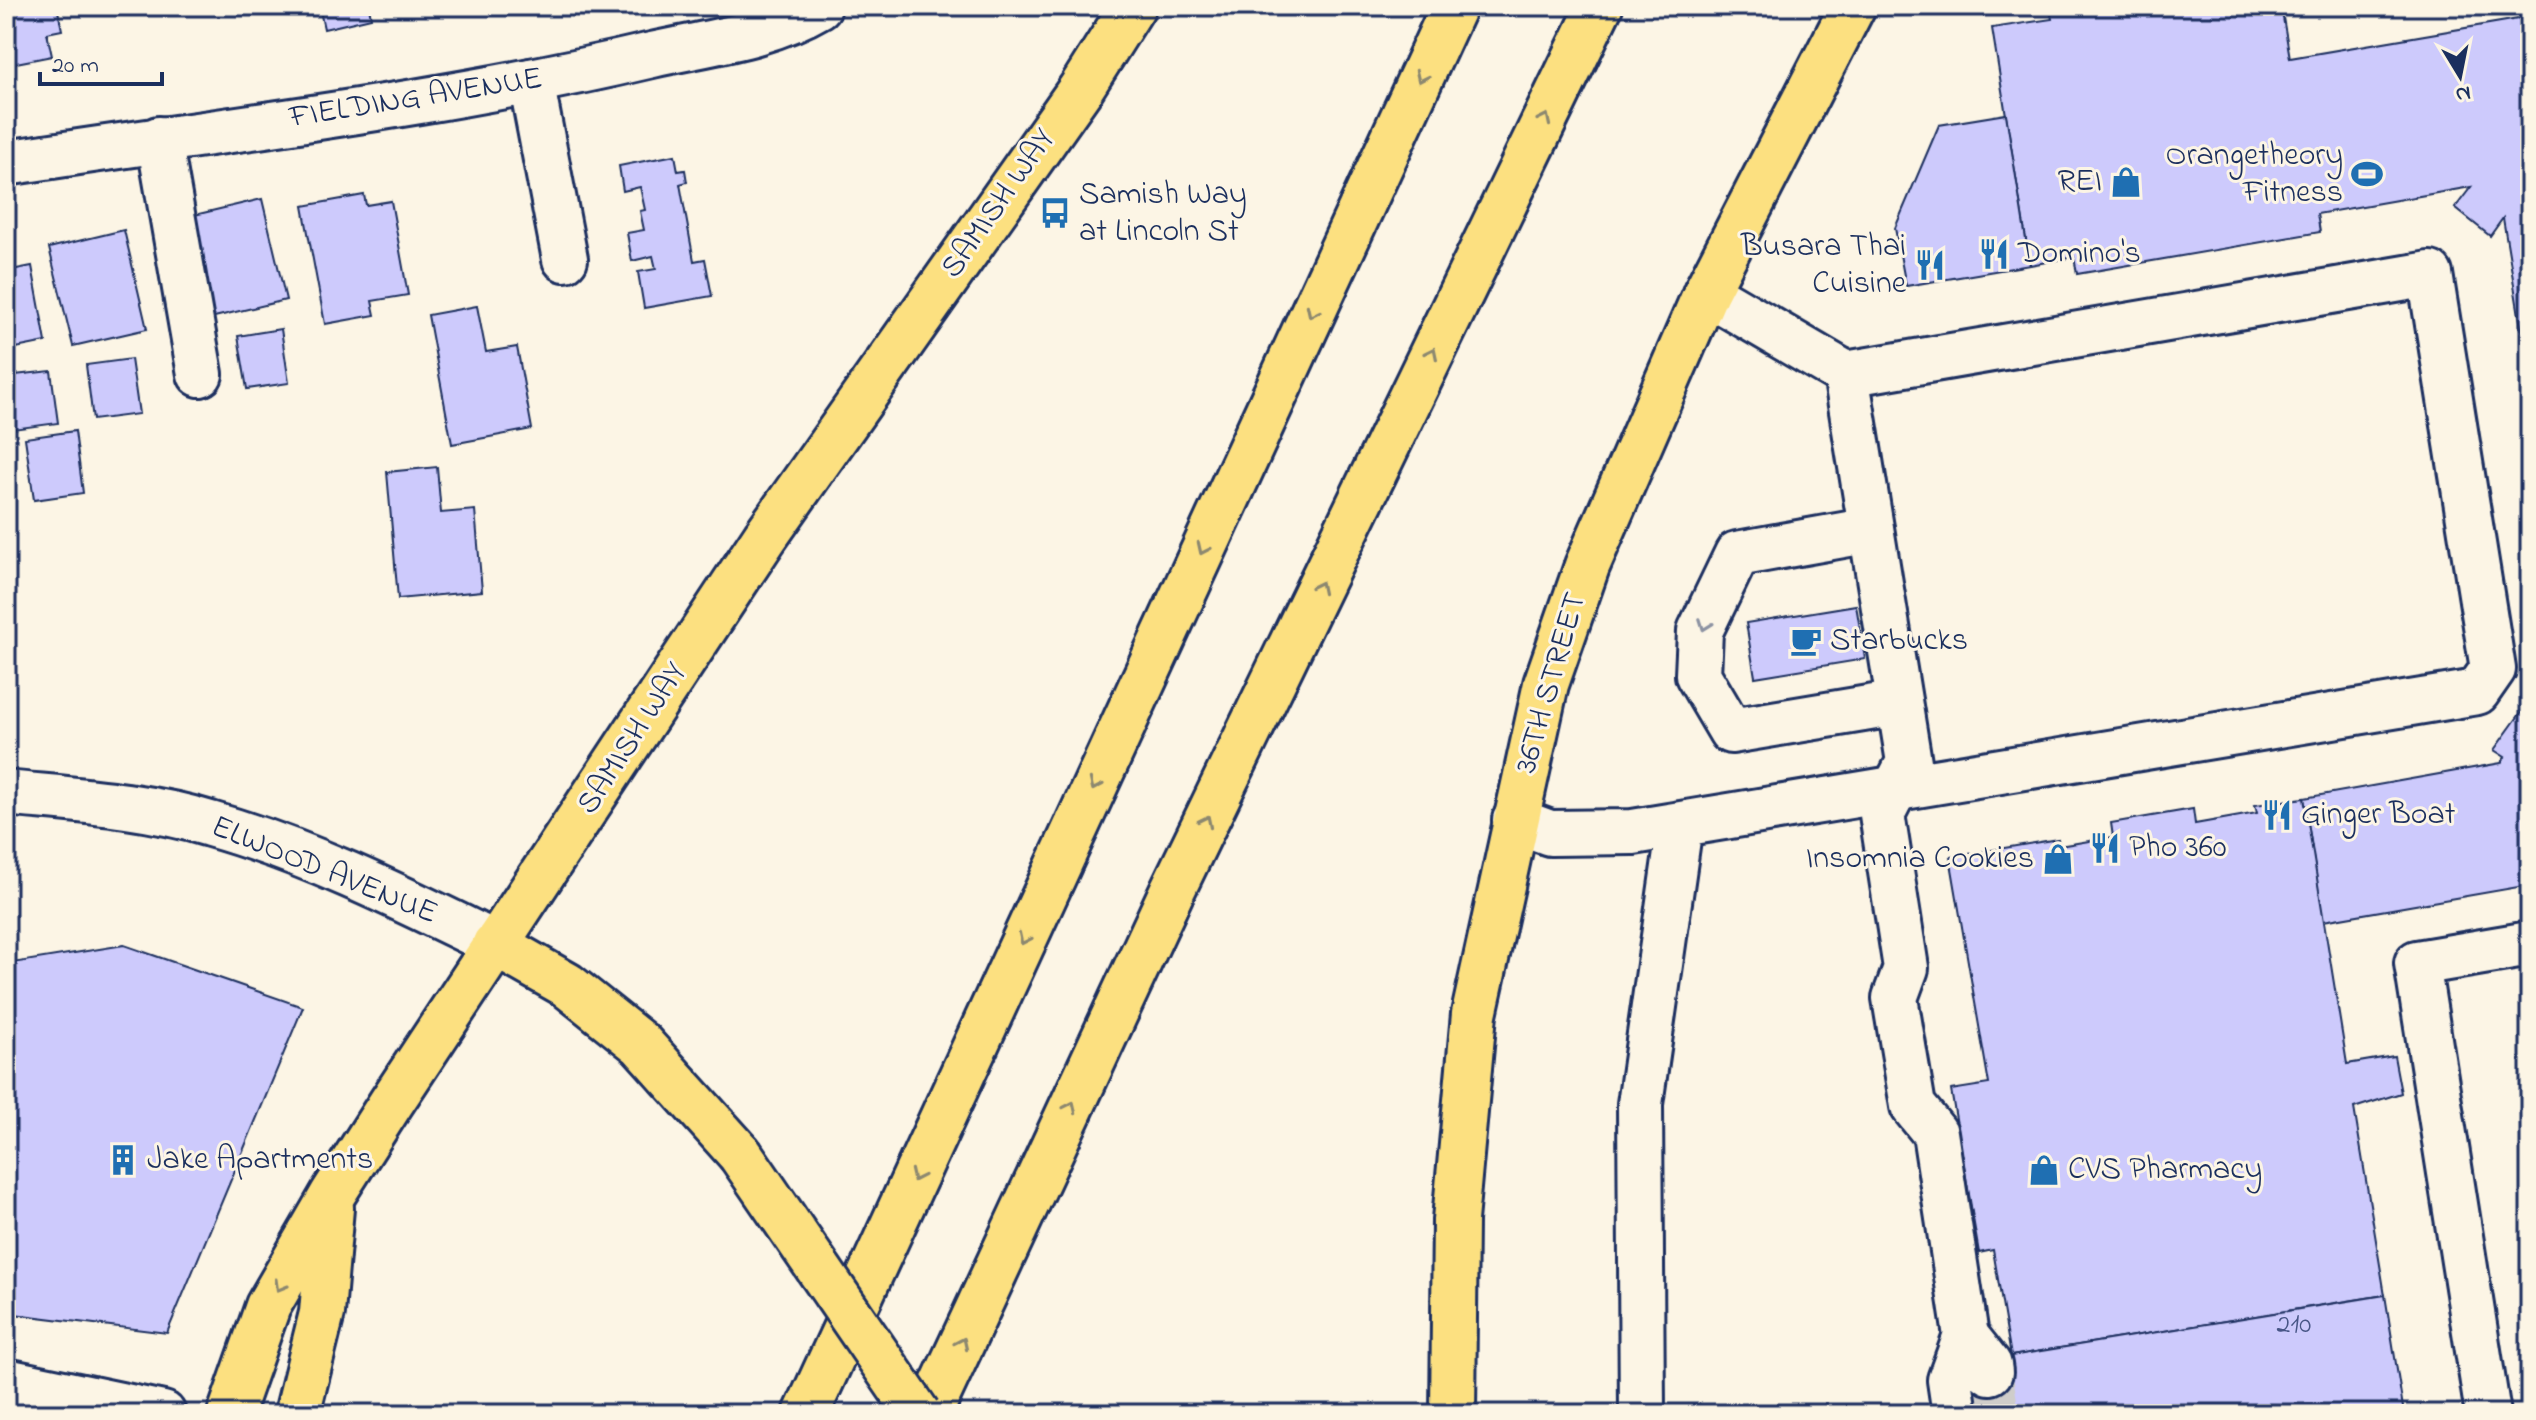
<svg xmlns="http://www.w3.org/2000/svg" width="2536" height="1420" font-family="'Indie Flower',sans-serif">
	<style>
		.building { fill: #cdcafc; stroke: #1b2f5e; stroke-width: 2 }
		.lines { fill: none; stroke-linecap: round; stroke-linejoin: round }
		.minor-tunnel { stroke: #cfcdca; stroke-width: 44; stroke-dasharray: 44 22; stroke-linecap: butt }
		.minor-casing { stroke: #1b2f5e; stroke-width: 50 }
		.major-casing { stroke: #1b2f5e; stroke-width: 50 }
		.highway-casing { stroke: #1b2f5e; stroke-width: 50 }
		.minor { stroke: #fcf5e5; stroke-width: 44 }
		.major { stroke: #fce080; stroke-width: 44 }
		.highway { stroke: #fce080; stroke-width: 44 }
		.major-bridge-casing { stroke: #1b2f5e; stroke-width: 50; stroke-linecap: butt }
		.major-bridge { stroke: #fce080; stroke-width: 44 }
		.oneway { stroke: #8c886f }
		.oneway2 { stroke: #8c92a2 }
		.labels { text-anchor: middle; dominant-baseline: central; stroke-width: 6; stroke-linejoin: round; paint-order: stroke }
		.number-label { font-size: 28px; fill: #485686 }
		.street-label { font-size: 32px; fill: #1b2f5e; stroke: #fcf5e5 }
		.poi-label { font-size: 32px; fill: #1b2f5e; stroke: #fcf5e5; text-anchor: start }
	</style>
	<rect width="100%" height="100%" fill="#fcf5e5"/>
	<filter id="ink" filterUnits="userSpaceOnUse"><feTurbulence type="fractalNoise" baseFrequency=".0125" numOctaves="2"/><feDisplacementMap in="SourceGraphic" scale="16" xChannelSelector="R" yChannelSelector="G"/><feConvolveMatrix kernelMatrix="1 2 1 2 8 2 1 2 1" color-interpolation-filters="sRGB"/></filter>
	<g filter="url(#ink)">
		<g class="building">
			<path d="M6 6H57L62 30 47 33 52 56 6 65Z"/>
			<path d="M319 6H369L371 18 324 29Z"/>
			<path d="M2049 6H2281L2290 58 2530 17V382L2503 218 2490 236 2455 208 2471 187 2317 214 2320 232 2077 274 2074 257 2030 265 1992 28 2052 19Z"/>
			<path d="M2006 114 2030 265 1906 286 1895 228 1939 125Z"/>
			<path d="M675 155 678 171 685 170 687 182 680 184 694 261 705 259 712 296 644 308 638 272 656 269 653 256 632 261 627 233 644 230 640 211 645 210 640 187 623 191 619 166Z"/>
			<path d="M364 195 366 205 391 201 408 295 372 301 375 315 325 324 303 206Z"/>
			<path d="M262 199 286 300 210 318 186 217Z"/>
			<path d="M124 230 147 329 73 346 49 248Z"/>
			<path d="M32 266 46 342 6 350V271Z"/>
			<path d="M477 306 486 352 517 347 532 429 452 444 428 315Z"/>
			<path d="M281 329 289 383 247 389 238 336Z"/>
			<path d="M131 359 139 414 93 420 86 365Z"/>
			<path d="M51 371 58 423 13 429 6 376Z"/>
			<path d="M75 431 83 493 34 500 25 438Z"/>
			<path d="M437 467 441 513 475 510 482 591 398 599 387 472Z"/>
			<path d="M1856 605 1865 659 1755 677 1746 623Z"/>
			<path d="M2530 700V885L2323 921 2304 798 2501 763 2505 757 2494 750Z"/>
			<path d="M2304 798 2347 1064 2394 1056 2401 1093 2354 1108 2385 1295 2011 1356 1993 1250 1979 1253 1951 1090 1989 1084 1950 857 2058 839 2059 846 2113 837 2111 823 2193 809 2195 824 2257 813 2255 805Z"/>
			<path d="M124 945 303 1007 167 1333 6 1313V964Z"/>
			<path d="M2385 1295 2404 1414H1985L1978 1374 2013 1368 2011 1356Z"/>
		</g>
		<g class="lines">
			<path class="minor-tunnel" d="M1990 1372 1997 1414"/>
			<defs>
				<g id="minor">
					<path d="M531 81 565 259"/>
					<path d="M159 139 200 374"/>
					<path d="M6 163C219 130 442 105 652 55 709 42 768 36 819 6"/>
					<path d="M1846 374 1909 762 1882 814 1906 968 1895 998 1913 1106 1935 1133 1966 1336 1950 1380 1955 1414"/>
					<path d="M1871 530 1737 554 1700 631 1698 675 1731 731 1899 703"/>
					<path d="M6 793C73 800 145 804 210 824 309 852 403 899 495 944"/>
					<path d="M1515 820 1550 833 1633 832 2477 692 2493 669 2430 274 1846 374 1706 292"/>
					<path d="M1966 1336 1989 1365 1990 1372"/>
					<path d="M6 1381 163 1414"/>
					<path d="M1642 1414 1640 1104 1680 825"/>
					<path d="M2488 1414 2417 963 2530 944"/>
				</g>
				<g id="major">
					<path d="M495 944 567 985 641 1044 740 1154"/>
					<path d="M230 1414 268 1306 333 1194 391 1103 765 537 1080 90 1133 6"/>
					<path d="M297 1414 322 1313 331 1208"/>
					<path d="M1453 1414 1455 1220 1474 1014 1546 684 1587 566 1706 292 1853 6"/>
				</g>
				<g id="highway">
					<path d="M806 1414 1454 6"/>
					<path d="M929 1414 1172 891 1600 6"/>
				</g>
			</defs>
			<use href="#minor" class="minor-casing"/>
			<use href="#major" class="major-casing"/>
			<use href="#highway" class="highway-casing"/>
			<use href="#minor" class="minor"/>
			<use href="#major" class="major"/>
			<use href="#highway" class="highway"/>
			<defs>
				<path id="major-bridge" d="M740 1154 918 1414"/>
			</defs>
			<use href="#major-bridge" class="major-bridge-casing"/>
			<use href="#major-bridge" class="major-bridge"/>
		</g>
		<defs><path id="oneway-chevron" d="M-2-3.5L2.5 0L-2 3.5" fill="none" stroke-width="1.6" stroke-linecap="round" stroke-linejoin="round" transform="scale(2)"/></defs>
		<g class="oneway">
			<use href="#oneway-chevron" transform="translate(1421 77) rotate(115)"/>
			<use href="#oneway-chevron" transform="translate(1545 119) rotate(-64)"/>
			<use href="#oneway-chevron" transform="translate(1312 312) rotate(115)"/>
			<use href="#oneway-chevron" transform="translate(1432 353) rotate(-64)"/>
			<use href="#oneway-chevron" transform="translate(1203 549) rotate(115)"/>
			<use href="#oneway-chevron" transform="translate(1319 587) rotate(-64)"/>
			<use href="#oneway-chevron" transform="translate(1095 785) rotate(115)"/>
			<use href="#oneway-chevron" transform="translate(1206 821) rotate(-64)"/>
			<use href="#oneway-chevron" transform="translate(1024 939) rotate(115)"/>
			<use href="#oneway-chevron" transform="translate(1071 1107) rotate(-65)"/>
			<use href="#oneway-chevron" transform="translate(916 1176) rotate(115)"/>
			<use href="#oneway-chevron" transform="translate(280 1286) rotate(120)"/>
			<use href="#oneway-chevron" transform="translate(962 1343) rotate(-65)"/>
		</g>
		<use class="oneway2" href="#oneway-chevron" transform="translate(1705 625) rotate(110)"/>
	</g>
	<defs>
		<symbol id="stadium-bare" viewBox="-9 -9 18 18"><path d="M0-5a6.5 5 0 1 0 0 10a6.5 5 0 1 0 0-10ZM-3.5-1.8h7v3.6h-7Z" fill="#1f6fb2" stroke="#fcf5e5" stroke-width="2.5" paint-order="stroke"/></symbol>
		<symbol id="shop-bare" viewBox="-9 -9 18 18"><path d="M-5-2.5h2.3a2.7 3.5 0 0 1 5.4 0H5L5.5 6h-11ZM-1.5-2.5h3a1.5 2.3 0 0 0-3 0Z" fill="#1f6fb2" stroke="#fcf5e5" stroke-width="2.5" paint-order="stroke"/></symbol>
		<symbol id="bus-bare" viewBox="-9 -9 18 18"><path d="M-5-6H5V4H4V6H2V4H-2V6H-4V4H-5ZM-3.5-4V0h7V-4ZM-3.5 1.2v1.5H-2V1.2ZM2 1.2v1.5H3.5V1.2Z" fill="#1f6fb2" stroke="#fcf5e5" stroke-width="2.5" paint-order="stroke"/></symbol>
		<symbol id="restaurant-bare" viewBox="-9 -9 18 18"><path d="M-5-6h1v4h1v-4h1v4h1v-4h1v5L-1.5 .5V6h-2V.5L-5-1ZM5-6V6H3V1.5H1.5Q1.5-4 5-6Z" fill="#1f6fb2" stroke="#fcf5e5" stroke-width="2.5" paint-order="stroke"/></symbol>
		<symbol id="cafe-bare" viewBox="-9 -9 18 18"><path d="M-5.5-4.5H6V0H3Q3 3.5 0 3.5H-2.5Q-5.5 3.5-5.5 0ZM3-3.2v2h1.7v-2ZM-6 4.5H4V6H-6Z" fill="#1f6fb2" stroke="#fcf5e5" stroke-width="2.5" paint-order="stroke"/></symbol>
		<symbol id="building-bare" viewBox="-9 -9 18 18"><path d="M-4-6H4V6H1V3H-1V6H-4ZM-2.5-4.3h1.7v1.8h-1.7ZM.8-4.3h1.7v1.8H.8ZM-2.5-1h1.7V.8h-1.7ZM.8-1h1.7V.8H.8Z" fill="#1f6fb2" stroke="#fcf5e5" stroke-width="2.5" paint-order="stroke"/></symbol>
	</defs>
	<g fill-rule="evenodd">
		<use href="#stadium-bare" x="2345" y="152" width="44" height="44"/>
		<use href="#shop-bare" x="2104" y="160" width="44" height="44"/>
		<use href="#bus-bare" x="1033" y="191" width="44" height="44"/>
		<use href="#restaurant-bare" x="1972" y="232" width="44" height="44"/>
		<use href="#restaurant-bare" x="1908" y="243" width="44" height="44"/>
		<use href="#cafe-bare" x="1784" y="619" width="44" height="44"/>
		<use href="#restaurant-bare" x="2255" y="793" width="44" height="44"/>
		<use href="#restaurant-bare" x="2083" y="826" width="44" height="44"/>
		<use href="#shop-bare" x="2036" y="837" width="44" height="44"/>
		<use href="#building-bare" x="101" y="1138" width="44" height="44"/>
		<use href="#shop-bare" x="2022" y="1148" width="44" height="44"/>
	</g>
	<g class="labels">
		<g class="number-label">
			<text x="2294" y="1325">210</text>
		</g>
		<g class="street-label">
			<text transform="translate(416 99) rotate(-9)">FIELDING AVENUE</text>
			<text transform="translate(999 204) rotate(-55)">SAMISH WAY</text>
			<text transform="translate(1552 683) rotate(-74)">36TH STREET</text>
			<text transform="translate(633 739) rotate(-57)">SAMISH WAY</text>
			<text transform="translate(324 871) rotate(22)">ELWOOD AVENUE</text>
		</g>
		<g class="poi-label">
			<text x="2343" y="156" text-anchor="end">Orangetheory<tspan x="2343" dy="37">Fitness</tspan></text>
			<text x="2102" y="182" text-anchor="end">REI</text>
			<text x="1079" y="195">Samish Way<tspan x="1079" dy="37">at Lincoln St</tspan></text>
			<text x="1906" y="247" text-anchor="end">Busara Thai<tspan x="1906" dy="37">Cuisine</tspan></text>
			<text x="2018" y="254">Domino's</text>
			<text x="1830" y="641">Starbucks</text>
			<text x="2301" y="815">Ginger Boat</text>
			<text x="2129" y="848">Pho 360</text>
			<text x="2034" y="859" text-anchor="end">Insomnia Cookies</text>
			<text x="147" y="1160">Jake Apartments</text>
			<text x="2068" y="1170">CVS Pharmacy</text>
		</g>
	</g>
	<rect width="2536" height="1420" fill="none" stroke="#fcf5e5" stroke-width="32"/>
	<rect x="16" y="16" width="2504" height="1388" fill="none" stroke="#1b2f5e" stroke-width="3" filter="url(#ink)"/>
	<g transform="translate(2460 76) rotate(170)" stroke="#fcf5e5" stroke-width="6" paint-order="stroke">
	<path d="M0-6L14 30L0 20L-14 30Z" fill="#1b2f5e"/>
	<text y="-12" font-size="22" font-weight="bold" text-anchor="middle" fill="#1b2f5e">N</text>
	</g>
	<path d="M40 72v12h122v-12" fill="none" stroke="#1b2f5e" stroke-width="4"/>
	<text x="52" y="72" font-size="24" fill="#1b2f5e" stroke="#fcf5e5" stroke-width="6" paint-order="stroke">20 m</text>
</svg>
